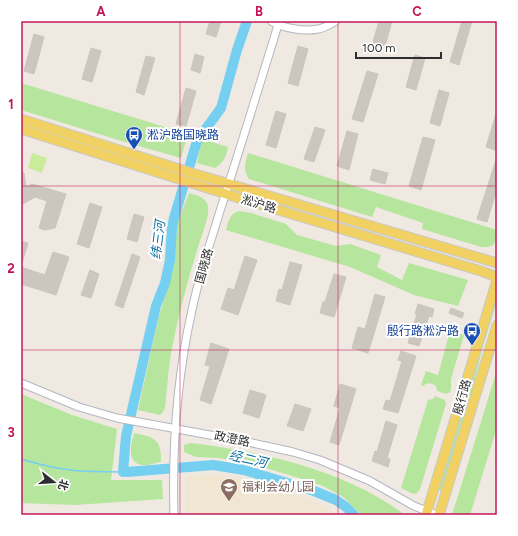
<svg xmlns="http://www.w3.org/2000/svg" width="518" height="536" font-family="Figtree,'Noto Sans SC',sans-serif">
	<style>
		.education { fill: #f0e6d1 }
		.green { fill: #b6e59e }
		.pitch { fill: #c9ec9a }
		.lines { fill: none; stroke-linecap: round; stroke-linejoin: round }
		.stream { stroke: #75cff0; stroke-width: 1.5 }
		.river { stroke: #75cff0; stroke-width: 10 }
		.building { fill: #cbc7bf; stroke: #cbc5ba }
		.minor-casing { stroke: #b4b7c1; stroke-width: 9 }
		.major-casing { stroke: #c9c9c9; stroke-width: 11 }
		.minor { stroke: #fff; stroke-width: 7 }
		.major { stroke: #f2d163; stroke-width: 9 }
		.grid { fill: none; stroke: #c2185b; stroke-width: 1; stroke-opacity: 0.55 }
		.labels { text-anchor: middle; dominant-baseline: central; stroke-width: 4; stroke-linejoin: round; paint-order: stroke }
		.transit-label { font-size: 12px; fill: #164399; stroke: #fff; text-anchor: start }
		.street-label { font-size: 12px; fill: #2e2e2e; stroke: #fff }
		.education-label { font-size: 12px; fill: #785e54; stroke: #fff; text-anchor: start }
		.water-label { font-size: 13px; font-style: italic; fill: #0d6fa3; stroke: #fff }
		.neatline { fill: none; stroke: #c2185b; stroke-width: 1.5 }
		.grid-label { font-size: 13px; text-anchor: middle; font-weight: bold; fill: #c2185b }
	</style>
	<rect width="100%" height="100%" fill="#efe9e1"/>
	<path class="education" d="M202 475H221L248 480 316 502 332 511 336 515H185V479L188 477Z"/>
	<g class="green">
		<path d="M21 83 188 134 181 158 128 143 21 110Z"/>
		<path d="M202 139 228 147C226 157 224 162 215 168L197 163Z"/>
		<path d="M248 153 497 230 495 242 492 246 487 247H481L422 229 423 223 376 207 372 217 249 179C243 170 245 163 248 153Z"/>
		<path d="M189 193C196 195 206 197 208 206 210 216 201 237 198 247 187 282 178 317 171 353 168 371 167 390 165 408L163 412 160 415 138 410 159 316 173 270 176 226Z"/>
		<path d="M239 211 251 213 286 224 297 235 336 246 350 244 381 255 377 267 402 280 409 263 468 280 458 306 414 295 350 267 226 230C228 222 230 213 239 211Z"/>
		<path d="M495 301H497L482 350 466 415 443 491 438 490Z"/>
		<path d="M450 331 464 335 451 379V389L450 392 446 394 437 391 436 386C431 383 428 382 423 386L421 385 426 371 438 375Z"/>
		<path d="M497 370V427L470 515H452Z"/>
		<path d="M21 394 72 415 117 429 111 480H162L163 499 75 505 21 503Z"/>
		<path d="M435 396 445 400 446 404 420 489 416 494 411 493 401 488 428 400 433 399Z"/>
		<path d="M134 433C154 437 162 439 161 462 157 462 153 464 149 465 126 467 130 448 134 433Z"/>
		<path d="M190 443C204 444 218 447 232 449 290 459 357 478 405 515H362L343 497 325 487 312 482 256 465 219 458 196 457 184 452V445Z"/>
	</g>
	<path class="pitch" d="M32 153 47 158 42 173 28 168Z"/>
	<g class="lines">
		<path class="stream" d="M21 459C35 463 49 467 64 469 85 473 106 471 127 472"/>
		<g class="river">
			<path d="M123 472 126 436 156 306 165 283 170 260 172 227 174 218 197 141 221 108 237 50 247 21"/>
			<path d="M127 472 213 465 244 470 314 491 336 500 346 507 354 515"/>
		</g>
	</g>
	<g class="building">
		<path d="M210 21H221L216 37 206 34Z"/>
		<path d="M379 21H392L385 46 373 42Z"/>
		<path d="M462 21H472L459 65 450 62Z"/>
		<path d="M34 34 44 37 34 74 24 71Z"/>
		<path d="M298 46 308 49 298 86 288 83Z"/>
		<path d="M91 48 101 51 92 82 82 79Z"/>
		<path d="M195 54 204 57 200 73 191 70Z"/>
		<path d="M415 55 425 58 416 90 406 87Z"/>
		<path d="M146 56 155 58 144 95 136 92Z"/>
		<path d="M367 71 378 74 363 122 352 119Z"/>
		<path d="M186 88 196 91 186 126 176 124Z"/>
		<path d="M439 90 449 93 440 126 430 123Z"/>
		<path d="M276 111 286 114 276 148 266 145Z"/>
		<path d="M496 114 497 142 495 150 486 147Z"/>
		<path d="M315 127 325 130 314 162 304 159Z"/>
		<path d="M347 131 358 134 349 170 337 166Z"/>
		<path d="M423 137 435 140 421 190 409 186Z"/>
		<path d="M496 160 497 188 487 222 477 219Z"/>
		<path d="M373 169 388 173 385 184 370 180Z"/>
		<path d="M21 173H24L26 187 32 184 66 194 55 228 45 230 39 228 47 201 35 197 21 205Z"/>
		<path d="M90 203 102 207 89 248 77 244Z"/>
		<path d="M134 214 144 217 137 242 127 239Z"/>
		<path d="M21 241 28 243 22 263H21Z"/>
		<path d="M53 252 69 257 56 295 21 284V267L45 275Z"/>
		<path d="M132 254 140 257 123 308 115 305Z"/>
		<path d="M245 256 257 260 238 315 221 309 228 288 234 290Z"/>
		<path d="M290 262 302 265 290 305 276 301 279 289 282 290Z"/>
		<path d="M90 270 99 274 91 298 81 295Z"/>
		<path d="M334 274 346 277 334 317 320 313 323 302H325Z"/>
		<path d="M375 294 385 297 368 353 352 348 358 327 365 329Z"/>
		<path d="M418 304 434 309 432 317 429 316 419 346 408 343 417 314H415Z"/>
		<path d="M451 308 464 313 462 318 449 313Z"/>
		<path d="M211 343 229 349 211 404 200 400 210 366 205 365Z"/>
		<path d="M401 351 416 356 398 413 383 409 386 400 390 401 402 361 398 360Z"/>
		<path d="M340 384 356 389 339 445 330 442 340 408 334 406Z"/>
		<path d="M250 390 266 395 259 418 243 413Z"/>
		<path d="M295 404 311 409 303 431 287 426Z"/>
		<path d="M386 421 397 425 387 458 390 459 388 467 372 461 375 451 377 452Z"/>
	</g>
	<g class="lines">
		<defs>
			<g id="minor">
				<path d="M271 21C282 28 305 32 318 29 325 28 330 24 336 21"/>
				<path d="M21 383 79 407 117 418 248 442 293 452 320 460 370 481 414 506 437 515"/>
				<path d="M174 515C172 446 177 377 192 310 199 276 210 244 220 211 240 149 259 87 278 25"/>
			</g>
			<g id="major">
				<path d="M21 119 195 174 497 263"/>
				<path d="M21 129 239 198 481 271 497 277"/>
				<path d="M426 515 497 280"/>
				<path d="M439 515 497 325"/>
			</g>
		</defs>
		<use href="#minor" class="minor-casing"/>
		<use href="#major" class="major-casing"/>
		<use href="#minor" class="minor"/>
		<use href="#major" class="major"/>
	</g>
	<path class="grid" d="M180 21V515M338 21V515M21 186H497M21 350H497"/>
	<defs>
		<symbol id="bus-pin" viewBox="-11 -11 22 30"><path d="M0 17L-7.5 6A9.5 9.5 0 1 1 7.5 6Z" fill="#1a4fb4" stroke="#fff"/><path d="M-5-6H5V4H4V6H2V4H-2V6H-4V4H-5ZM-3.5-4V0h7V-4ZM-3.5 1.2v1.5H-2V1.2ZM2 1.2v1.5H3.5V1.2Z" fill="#fff"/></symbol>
		<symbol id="school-pin" viewBox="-11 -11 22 30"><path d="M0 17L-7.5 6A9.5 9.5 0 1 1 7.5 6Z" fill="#8d6e63" stroke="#fff"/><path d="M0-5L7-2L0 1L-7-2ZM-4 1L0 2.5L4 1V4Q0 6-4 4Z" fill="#fff"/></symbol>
	</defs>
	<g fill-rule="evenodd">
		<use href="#bus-pin" x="124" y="125" width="20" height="27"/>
		<use href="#bus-pin" x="462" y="321" width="20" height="27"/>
		<use href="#school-pin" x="219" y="477" width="20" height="27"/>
	</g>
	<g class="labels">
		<g class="transit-label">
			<text x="147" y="135">淞沪路国晓路</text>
			<text x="459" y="331" text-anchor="end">殷行路淞沪路</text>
		</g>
		<g class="street-label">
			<text transform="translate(259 204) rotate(17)">淞沪路</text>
			<text transform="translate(204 266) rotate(-74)">国晓路</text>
			<text transform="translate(462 397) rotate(-74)">殷行路</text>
			<text transform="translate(232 439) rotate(11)">政澄路</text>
		</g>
		<g class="education-label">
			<text x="242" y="487">福利会幼儿园</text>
		</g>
		<g class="water-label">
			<text transform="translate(158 240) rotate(-83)">纬三河</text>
			<text transform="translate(248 459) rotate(13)">经二河</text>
		</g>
	</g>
	<rect width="518" height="536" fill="none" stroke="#ffffff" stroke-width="44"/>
	<g transform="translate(54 482) rotate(107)" stroke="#ffffff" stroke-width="3" paint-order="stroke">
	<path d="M0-3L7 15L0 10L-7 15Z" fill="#2e2e2e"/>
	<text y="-6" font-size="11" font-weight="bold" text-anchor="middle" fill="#2e2e2e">北</text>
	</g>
	<path d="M356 52v6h85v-6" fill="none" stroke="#2e2e2e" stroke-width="2"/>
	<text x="362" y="52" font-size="12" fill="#2e2e2e" stroke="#ffffff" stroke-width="3" paint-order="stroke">100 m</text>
	<rect x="22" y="22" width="474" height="492" class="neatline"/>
	<g class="grid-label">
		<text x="101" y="16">A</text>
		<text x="259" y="16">B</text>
		<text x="417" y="16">C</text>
		<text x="11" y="109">1</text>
		<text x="11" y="273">2</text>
		<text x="11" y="437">3</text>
	</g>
</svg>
